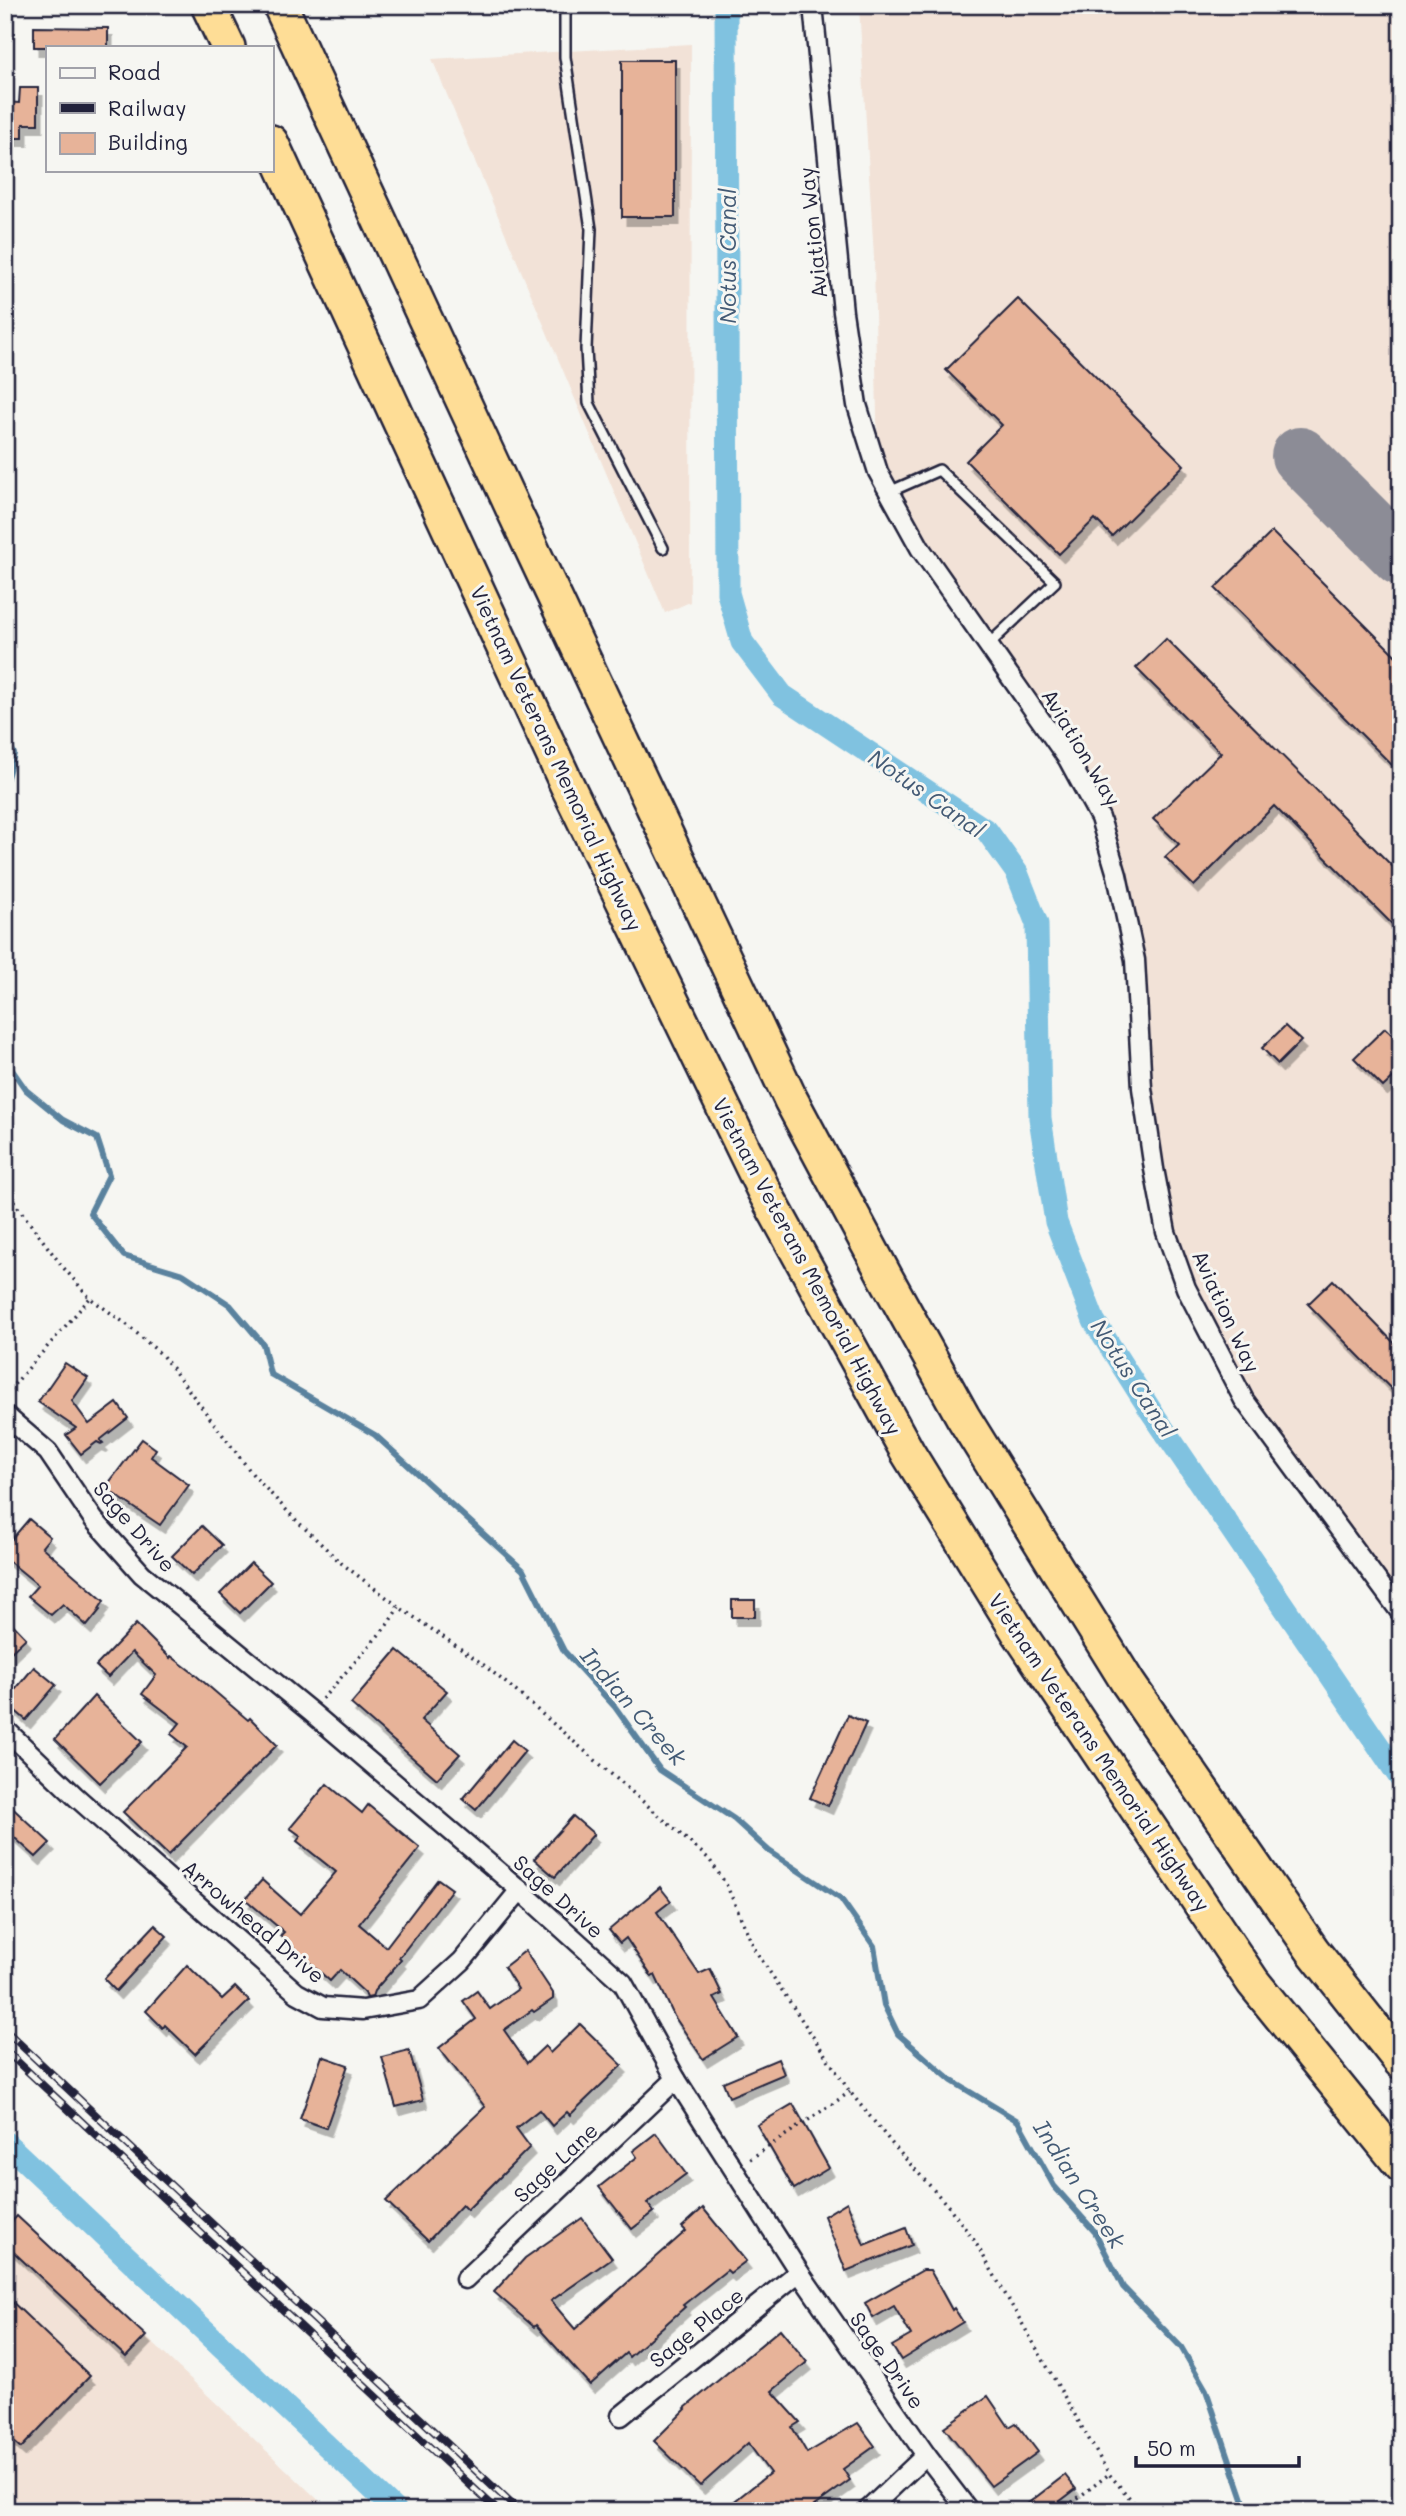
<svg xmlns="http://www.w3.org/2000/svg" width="1406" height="2516" font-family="Mali,sans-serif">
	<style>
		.built { fill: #f2e2d7 }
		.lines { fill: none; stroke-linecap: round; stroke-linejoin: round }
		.stream { stroke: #5a829e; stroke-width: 6 }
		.canal { stroke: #80c2e0; stroke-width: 23 }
		.taxiway { stroke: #8c8c96; stroke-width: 58 }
		.building { fill: #e7b399; stroke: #22223b; stroke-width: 2; filter: url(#shadow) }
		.lane-casing { stroke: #22223b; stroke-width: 14 }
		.street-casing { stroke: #22223b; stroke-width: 23 }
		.highway-casing { stroke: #22223b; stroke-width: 38 }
		.path { stroke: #22223b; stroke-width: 3.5; stroke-dasharray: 2 5; stroke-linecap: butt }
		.lane { stroke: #f6f6f2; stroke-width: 9 }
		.street { stroke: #f6f6f2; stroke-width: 18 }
		.highway { stroke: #fedd96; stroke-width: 33 }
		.rail-casing { stroke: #22223b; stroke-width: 8 }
		.rail { stroke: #f6f6f2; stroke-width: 5; stroke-dasharray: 16; stroke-linecap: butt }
		.labels { text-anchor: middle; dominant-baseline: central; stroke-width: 6; stroke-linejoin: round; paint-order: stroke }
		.street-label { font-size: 21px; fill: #22223b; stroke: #f6f6f2 }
		.water-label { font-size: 23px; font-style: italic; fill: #435a75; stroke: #f6f6f2 }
	</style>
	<defs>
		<filter id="shadow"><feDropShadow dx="4.5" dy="8" stdDeviation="0" flood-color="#0004"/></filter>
	</defs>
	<rect width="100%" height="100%" fill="#f6f6f2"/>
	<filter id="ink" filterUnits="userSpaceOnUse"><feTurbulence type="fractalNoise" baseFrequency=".0143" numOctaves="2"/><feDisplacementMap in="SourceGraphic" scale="14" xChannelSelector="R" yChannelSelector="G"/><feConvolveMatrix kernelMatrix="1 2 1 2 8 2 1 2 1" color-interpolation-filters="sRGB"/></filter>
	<g filter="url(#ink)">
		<g class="built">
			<path d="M859 5H1401V1613L1244 1400 1166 1232 1135 960 1100 818 878 472 874 258Z"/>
			<path d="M691 44 690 602 665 613 432 59Z"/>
			<path d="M5 2203 330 2511H5Z"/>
		</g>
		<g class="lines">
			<g class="stream">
				<path d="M5 734 14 754 5 784"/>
				<path d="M5 1060 26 1090 63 1120 97 1138 109 1175 90 1213 124 1256 183 1274 230 1305 263 1344 270 1374 375 1435 523 1570 564 1651 615 1707 660 1770 734 1819 769 1851 841 1899 874 1946 884 2005 898 2034 952 2081 1018 2121 1054 2186 1095 2232 1123 2287 1181 2347 1206 2390 1247 2511"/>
			</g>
			<g class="canal">
				<path d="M726 5 728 593 742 642 782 695 987 831 1017 873 1037 924 1040 1118 1056 1222 1094 1321 1151 1411 1401 1779"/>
				<path d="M5 2142 396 2511"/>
			</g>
			<path class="taxiway" d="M1300 456 1401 557"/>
		</g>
		<g class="building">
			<path d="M34 27 108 28V47H34Z"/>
			<rect x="622" y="60" width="53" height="157"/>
			<path d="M20 88H38V124H23V138H5V102L19 103Z"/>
			<path d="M1018 299 1184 465 1112 536 1095 519 1059 554 966 461 1002 425 946 370Z"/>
			<path d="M1272 532 1401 661V774L1215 588Z"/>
			<path d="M1166 639 1401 875V933L1274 806 1194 886 1165 857 1179 844 1153 819 1221 753 1136 668Z"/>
			<path d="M1285 1026 1301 1041 1278 1064 1262 1048Z"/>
			<path d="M1385 1028 1401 1043V1070L1383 1087 1354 1058Z"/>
			<path d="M1333 1280 1401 1350V1399L1308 1304Z"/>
			<path d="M65 1363 88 1378 72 1401 89 1424 117 1403 128 1418 100 1440 103 1443 101 1444 97 1442 81 1454 66 1435 76 1428 38 1402Z"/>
			<path d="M142 1439 156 1449 151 1457 189 1485 160 1525 105 1488Z"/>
			<path d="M29 1519 50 1537 42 1547 104 1601 99 1609 100 1610 87 1626 63 1604 51 1615 28 1596 38 1585 5 1558V1547Z"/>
			<path d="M202 1526 222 1545 192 1575 172 1556Z"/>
			<path d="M251 1563 271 1582 240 1613 220 1594Z"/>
			<rect x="732" y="1600" width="23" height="17"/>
			<path d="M5 1616 26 1638 5 1658Z"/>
			<path d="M136 1624 170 1658 171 1656 192 1672 248 1720 250 1718 277 1745 168 1855 123 1812 187 1747 171 1734 180 1723 142 1694 156 1675 132 1652 108 1677 96 1666Z"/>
			<path d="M397 1650 447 1691 421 1720 460 1754 437 1779 351 1704Z"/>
			<path d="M34 1667 56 1685 26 1720 5 1702Z"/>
			<path d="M94 1696 142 1742 100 1783 55 1739Z"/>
			<path d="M848 1715 866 1723 828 1806 810 1798Z"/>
			<path d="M512 1740 525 1751 476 1810 463 1799Z"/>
			<path d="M327 1784 362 1813 368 1805 420 1848 359 1924 386 1947 438 1879 452 1889 399 1958 401 1960 374 1991 372 1997 367 1998 365 1993 340 1970 330 1981 280 1936 284 1932 245 1899 262 1880 300 1914 336 1872 297 1841 301 1836 290 1828Z"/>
			<path d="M5 1801 50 1843 36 1857 5 1829Z"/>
			<path d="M573 1816 594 1834 555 1877 534 1859Z"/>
			<path d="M660 1887 671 1901 657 1912 699 1974 710 1969 722 1994 714 1998 738 2037 703 2059 674 2016 655 1975 652 1977 626 1938 620 1943 609 1930Z"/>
			<path d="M155 1925 167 1936 116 1991 104 1979Z"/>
			<path d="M525 1951 553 1993V1999L534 2012 532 2010 504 2030 527 2063 545 2046 550 2053 580 2024 622 2065 570 2115 567 2112 552 2126 539 2110 516 2128 530 2147 467 2210 462 2205 428 2241 386 2201 485 2107 439 2048 476 2019 463 2001 477 1991 490 2009 518 1989 504 1967Z"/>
			<path d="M187 1965 222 1999 235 1987 249 2001 195 2054 165 2025 163 2028 146 2011Z"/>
			<path d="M409 2050 423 2100 396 2107 382 2057Z"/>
			<path d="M322 2056 348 2065 326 2128 300 2119Z"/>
			<path d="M778 2059 784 2074 729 2097 723 2082Z"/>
			<path d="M793 2104 829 2168 794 2189 757 2125Z"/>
			<path d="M656 2133 686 2174 647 2203 654 2212 632 2229 599 2187 637 2157 633 2151Z"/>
			<path d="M847 2202 864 2245 906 2228 912 2245 846 2271 824 2216Z"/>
			<path d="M703 2208 746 2261 730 2273 727 2270 683 2305 685 2307 629 2357 626 2353 590 2385 536 2325 534 2327 494 2292 525 2258 582 2218 612 2258 551 2301 575 2329 686 2231 682 2227Z"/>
			<path d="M17 2216 146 2336 126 2357 5 2244V2229Z"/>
			<path d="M923 2270H930L952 2310 954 2308 963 2322 901 2360 892 2346 911 2335 894 2306 873 2318 865 2303Z"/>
			<path d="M5 2295 90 2376 21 2448 5 2434Z"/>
			<path d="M780 2329 807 2362 772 2391 800 2422 792 2427 807 2453 858 2423 875 2446 843 2469 850 2480 807 2511H722L770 2473 748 2443 700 2486 654 2441 686 2409 685 2408Z"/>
			<path d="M988 2396 1009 2427 1016 2423 1038 2452 991 2486 944 2427Z"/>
			<path d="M1065 2475 1076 2489 1047 2511H1018Z"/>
		</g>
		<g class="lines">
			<defs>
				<g id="lane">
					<path d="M565 5V57L591 229 586 349 589 403 663 548"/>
					<path d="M889 492 939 470 1055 582 988 645"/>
				</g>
				<g id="street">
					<path d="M813 5 843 312 857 405 878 472 920 548 1068 759 1100 818 1117 875 1135 960 1142 1088 1154 1169 1166 1232 1186 1288 1244 1400 1401 1613"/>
					<path d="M5 1415 48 1452 94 1520 142 1574 311 1712 520 1890 623 1983 676 2079 799 2272 926 2455 969 2511"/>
					<path d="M5 1729 75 1796 297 1993 323 2007 363 2010 419 2000 462 1961 520 1890"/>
					<path d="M465 2279 676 2079"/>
					<path d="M621 2416 799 2272"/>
					<path d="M867 2511 926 2455"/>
				</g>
				<g id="highway">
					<path d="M208 5 228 47"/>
					<path d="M280 5 514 511 791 1100 885 1276 963 1417 1128 1683 1313 1951 1401 2062"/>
					<path d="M271 142 567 785 763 1189 908 1453 1019 1633 1253 1982 1401 2165"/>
				</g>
			</defs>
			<use href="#lane" class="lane-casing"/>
			<use href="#street" class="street-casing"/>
			<use href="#highway" class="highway-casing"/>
			<g class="path">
				<path d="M5 1190 62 1266 90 1298 126 1324 162 1355 254 1476 294 1518 340 1562 399 1607 480 1662 511 1687 709 1859 726 1884 755 1950 850 2092 894 2146 949 2207 974 2240 1109 2474 1141 2511"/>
				<path d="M5 1395 90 1298"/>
				<path d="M322 1699 385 1628 399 1607"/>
				<path d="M750 2159 850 2092"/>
				<path d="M1061 2511 1109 2474"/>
			</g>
			<use href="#lane" class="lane"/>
			<use href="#street" class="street"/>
			<use href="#highway" class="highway"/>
			<defs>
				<g id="rail">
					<path d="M5 2030 519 2511"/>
					<path d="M5 2050 498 2511"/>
				</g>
			</defs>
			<use href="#rail" class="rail-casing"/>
			<use href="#rail" class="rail"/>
		</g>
	</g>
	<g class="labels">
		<g class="street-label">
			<text transform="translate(812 233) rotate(-96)">Aviation Way</text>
			<text transform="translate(1082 747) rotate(59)">Aviation Way</text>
			<text transform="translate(557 758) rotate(65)">Vietnam Veterans Memorial Highway</text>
			<text transform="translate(808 1266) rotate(62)">Vietnam Veterans Memorial Highway</text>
			<text transform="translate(1227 1311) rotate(65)">Aviation Way</text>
			<text transform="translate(135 1526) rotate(49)">Sage Drive</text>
			<text transform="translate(1100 1752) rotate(56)">Vietnam Veterans Memorial Highway</text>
			<text transform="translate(559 1896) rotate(42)">Sage Drive</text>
			<text transform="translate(254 1921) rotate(40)">Arrowhead Drive</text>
			<text transform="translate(555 2162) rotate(-43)">Sage Lane</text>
			<text transform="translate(696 2327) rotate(-39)">Sage Place</text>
			<text transform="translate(888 2360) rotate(55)">Sage Drive</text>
		</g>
		<g class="water-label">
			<text transform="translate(727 256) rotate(-90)">Notus Canal</text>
			<text transform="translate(927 793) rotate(35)">Notus Canal</text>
			<text transform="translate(1134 1378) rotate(57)">Notus Canal</text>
			<text transform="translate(634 1706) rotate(49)">Indian Creek</text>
			<text transform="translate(1080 2184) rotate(57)">Indian Creek</text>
		</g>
	</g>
	<rect width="1406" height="2516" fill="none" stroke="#f6f6f2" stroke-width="28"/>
	<rect x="14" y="14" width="1378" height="2488" fill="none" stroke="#22223b" stroke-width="2.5" filter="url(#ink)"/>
	<rect x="46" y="46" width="228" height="126" fill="#f6f6f2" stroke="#a1a1a9" stroke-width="2"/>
	<rect x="60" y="68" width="35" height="10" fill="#f6f6f2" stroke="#a1a1a9" stroke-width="2"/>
	<text x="108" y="80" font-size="21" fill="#22223b">Road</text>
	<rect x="60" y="103" width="35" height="10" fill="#22223b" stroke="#a1a1a9" stroke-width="2"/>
	<text x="108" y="116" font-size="21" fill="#22223b">Railway</text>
	<rect x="60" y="133" width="35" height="21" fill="#e7b399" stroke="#a1a1a9" stroke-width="2"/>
	<text x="108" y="150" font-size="21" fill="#22223b">Building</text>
	<path d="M1136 2456v10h163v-10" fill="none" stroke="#22223b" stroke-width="3.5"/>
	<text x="1147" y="2456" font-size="21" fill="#22223b" stroke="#f6f6f2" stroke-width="5" paint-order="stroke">50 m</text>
</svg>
